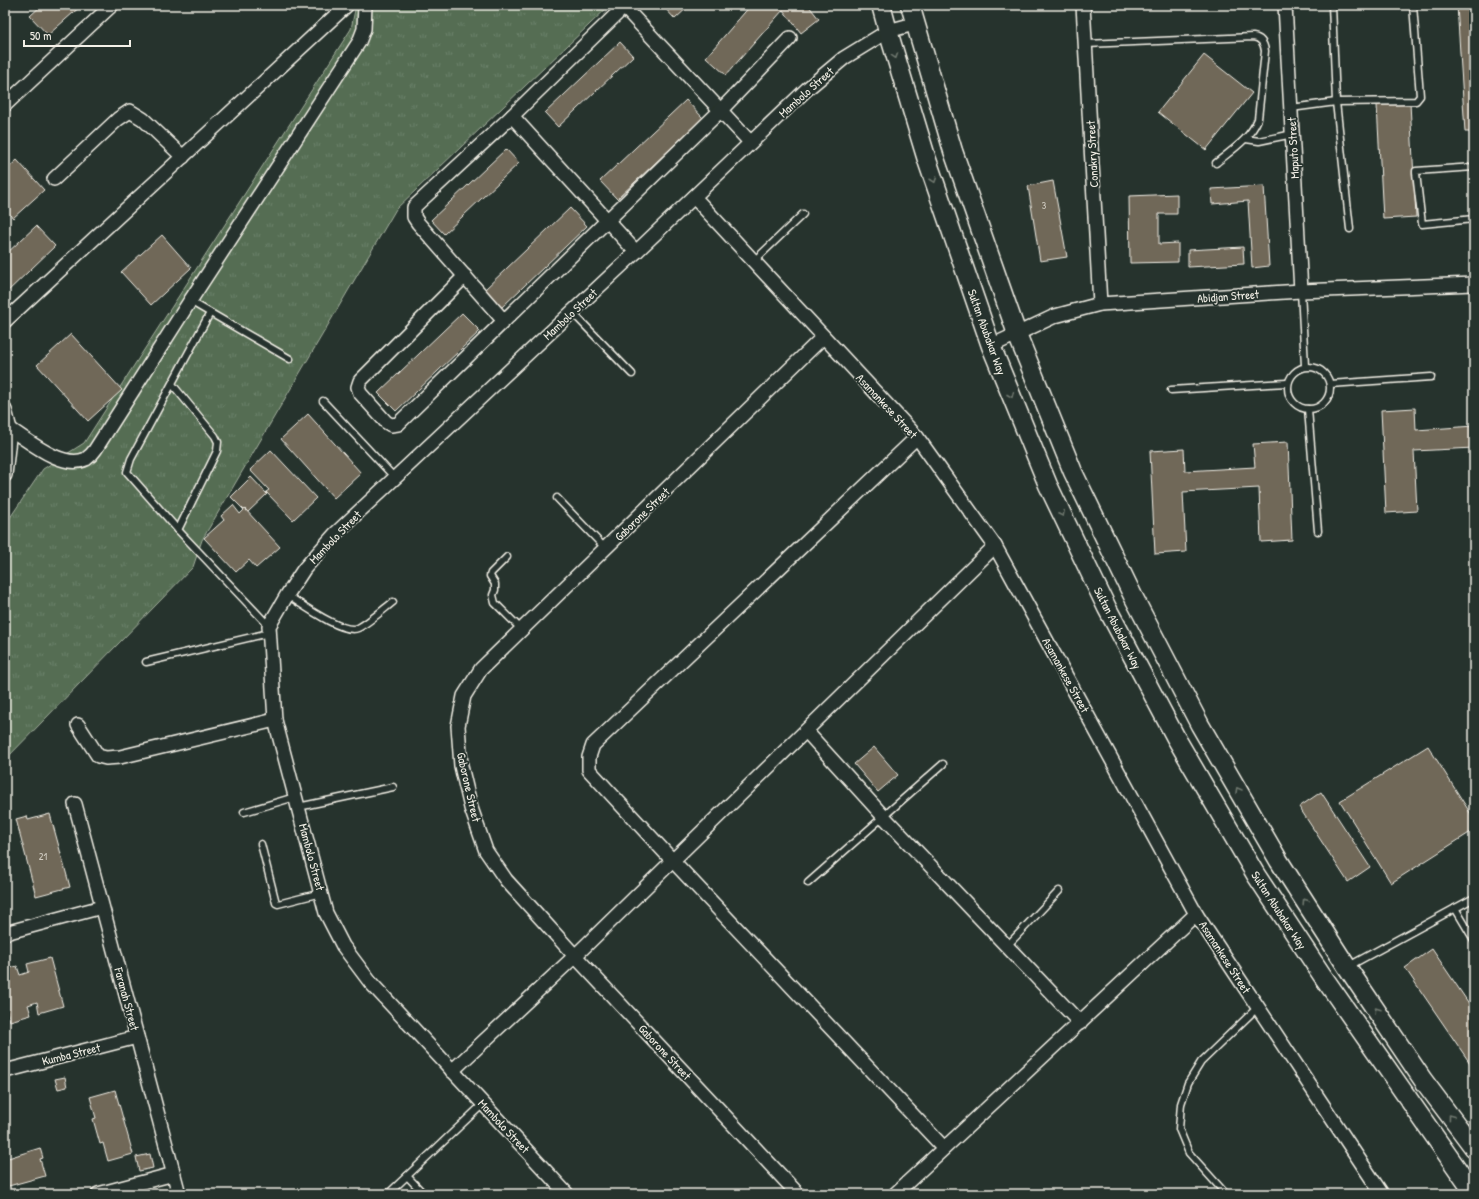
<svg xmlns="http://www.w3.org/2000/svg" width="1479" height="1199" font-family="'Patrick Hand',sans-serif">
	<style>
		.grass { fill: url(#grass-tufts); stroke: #a4af9e }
		.building { fill: #706758; stroke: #f4f1e8 }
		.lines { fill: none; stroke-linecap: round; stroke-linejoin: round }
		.service-casing { stroke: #f4f1e8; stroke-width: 9 }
		.minor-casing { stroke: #f4f1e8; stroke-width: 16 }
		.secondary-casing { stroke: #f4f1e8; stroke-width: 21 }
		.service { stroke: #26332d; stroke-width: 6 }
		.minor { stroke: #26332d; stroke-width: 13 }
		.secondary { stroke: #26332d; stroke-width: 18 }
		.oneway { stroke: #6e766e }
		.labels { text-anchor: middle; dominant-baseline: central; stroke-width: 3.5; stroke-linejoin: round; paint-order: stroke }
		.number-label { font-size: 10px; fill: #d3cec4 }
		.street-label { font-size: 12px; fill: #f4f1e8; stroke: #26332d }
	</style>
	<defs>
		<pattern id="grass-tufts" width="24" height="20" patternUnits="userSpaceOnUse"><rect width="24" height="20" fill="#546d53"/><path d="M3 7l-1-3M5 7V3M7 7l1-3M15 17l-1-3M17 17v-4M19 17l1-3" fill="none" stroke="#6d826c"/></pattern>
	</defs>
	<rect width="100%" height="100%" fill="#26332d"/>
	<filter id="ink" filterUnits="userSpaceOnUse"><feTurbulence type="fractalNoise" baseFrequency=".025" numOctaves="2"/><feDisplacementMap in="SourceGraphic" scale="8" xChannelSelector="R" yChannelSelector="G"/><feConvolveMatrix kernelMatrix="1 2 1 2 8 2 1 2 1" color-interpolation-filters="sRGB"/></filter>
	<g filter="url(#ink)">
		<path class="grass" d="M356 5H610L396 209 202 540 193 567 5 760V525L43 469 84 443 351 29Z"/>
		<g class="building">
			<path d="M42 5H82L48 35 30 16Z"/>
			<path d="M662 5H690L675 19Z"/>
			<path d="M751 5H808L819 19 801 33 783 10 726 75 706 57Z"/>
			<path d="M1457 5H1474V132H1465Z"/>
			<path d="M620 42 633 56 558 127 545 113Z"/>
			<path d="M1204 55 1252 93 1206 150 1158 112Z"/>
			<path d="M686 100 703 118 617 199 600 181Z"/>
			<path d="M1410 103 1416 217 1383 219 1377 105Z"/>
			<path d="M506 149 519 163 444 234 431 220Z"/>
			<path d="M17 160 44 190 13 218 5 209V171Z"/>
			<path d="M1053 181 1067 257 1040 261 1028 186Z"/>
			<path d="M1264 186 1269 266 1252 268 1248 201 1212 204 1211 189Z"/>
			<path d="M1177 194V214H1159V244L1178 243V262L1130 263 1129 196Z"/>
			<path d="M570 208 587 226 501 308 484 290Z"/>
			<path d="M36 226 55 246 5 294V255Z"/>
			<path d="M162 235 191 268 151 305 121 272Z"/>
			<path d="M1243 247 1244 264 1188 267V250Z"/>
			<path d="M462 313 480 331 396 411 378 393Z"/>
			<path d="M71 334 122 390 88 421 37 365Z"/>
			<path d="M1415 408 1416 430 1474 426V448L1414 451 1417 511 1386 513 1381 410Z"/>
			<path d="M308 414 361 473 334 498 281 439Z"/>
			<path d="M1288 442 1292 540 1261 542 1259 488 1183 492 1186 552 1155 554 1150 451 1184 449 1185 471 1255 467 1253 444Z"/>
			<path d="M271 450 316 498 293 520 266 492 269 490 250 470Z"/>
			<path d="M251 477 267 494 248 512 245 509 244 510 231 497Z"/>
			<path d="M233 505 240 514 245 509 280 547 256 568 249 560 236 572 204 538 224 520 221 516Z"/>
			<path d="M1428 746 1474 819V830L1391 883 1340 801Z"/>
			<path d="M874 747 898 775 878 792 854 764Z"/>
			<path d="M1321 792 1370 867 1348 882 1299 807Z"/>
			<path d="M50 814 70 887 36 896 16 819 27 816 28 820Z"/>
			<path d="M1432 949 1474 1011V1069L1405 968Z"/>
			<path d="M50 958 63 1006 39 1013 37 1002 28 1005 31 1015 10 1021 5 1003V970L17 966 20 975 29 972 27 964Z"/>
			<path d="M65 1077 67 1087 58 1089 55 1079Z"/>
			<path d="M115 1090 133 1154 108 1161 103 1143 100 1144 93 1119 96 1118 90 1097Z"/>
			<path d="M40 1148 43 1158 40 1159 45 1176 5 1187V1159Z"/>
			<path d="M150 1154 153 1168 139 1171 136 1157Z"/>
		</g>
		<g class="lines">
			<defs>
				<g id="service">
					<path d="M1332 5 1336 102 1350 229"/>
					<path d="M1086 44 1253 37C1261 38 1264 43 1265 51L1258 119C1250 139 1232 150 1216 163"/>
					<path d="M1291 108 1336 102 1416 101 1420 96 1413 5"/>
					<path d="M1246 139 1259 141 1293 134"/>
					<path d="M1474 167 1416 171V173L1422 224 1474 219"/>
					<path d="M754 261 803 214"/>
					<path d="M1301 291 1305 366"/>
					<path d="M190 301 290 359"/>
					<path d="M572 312 632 374"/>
					<path d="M210 313 131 459 127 472 178 530 269 626"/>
					<circle cx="1309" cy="388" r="21"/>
					<path d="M172 384 215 436 218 442 217 451 178 530"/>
					<path d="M1330 384 1431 377"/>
					<path d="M1171 390 1287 383"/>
					<path d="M323 401 395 478"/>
					<path d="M1308 409 1318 531"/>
					<path d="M557 498 606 549"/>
					<path d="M507 557 491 573 490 576 495 584V590L493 595 495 603 522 630"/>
					<path d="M287 595C300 603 343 635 358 628 367 624 384 609 393 602"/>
					<path d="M146 662 269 633"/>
					<path d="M298 807 393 787"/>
					<path d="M244 812 295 797"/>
					<path d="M261 844 276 903 278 904 321 893"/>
					<path d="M808 883 943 764"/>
					<path d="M1455 908 1474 940"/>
					<path d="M1007 946 1059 891"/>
					<path d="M1349 966 1474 898"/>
					<path d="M407 1176 424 1194"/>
					<path d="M388 1194 483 1104"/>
					<path d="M1226 1194 1189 1153 1179 1129 1181 1104 1188 1083 1201 1062 1258 1007"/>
				</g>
				<g id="minor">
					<path d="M1083 5 1100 304"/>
					<path d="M1285 5 1301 291"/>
					<path d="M624 7 750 142"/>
					<path d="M5 105 112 5"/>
					<path d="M512 116 636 252"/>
					<path d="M54 179 118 119 130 111 143 119 183 157"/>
					<path d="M694 197 917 437 995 546 1196 914 1382 1194"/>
					<path d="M465 276 360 381 358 387 360 393 386 422 391 425 398 424 720 111 790 38"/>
					<path d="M5 321 347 5"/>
					<path d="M504 321 418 223 414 217V207L512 116 626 5"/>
					<path d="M991 346 1055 316 1100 304 1301 291 1474 284"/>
					<path d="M5 410 10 429 5 475"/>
					<path d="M10 429C29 441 63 470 86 459 89 457 93 453 95 450L190 301 359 42 364 29 365 5"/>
					<path d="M917 437 593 745 589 757V770L673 861 944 1148"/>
					<path d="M78 725 98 756 106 758 120 757 275 720"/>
					<path d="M806 731 884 817 1080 1023"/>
					<path d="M75 804 179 1194"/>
					<path d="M5 933 102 907"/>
					<path d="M5 1071 137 1037"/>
					<path d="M452 1071 575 956 995 546"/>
					<path d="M98 1194 174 1174"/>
					<path d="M567 1194 370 982 343 946 326 913 275 720 269 626 287 595 304 569 335 534 636 252 807 89 844 58 888 31 914 24"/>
					<path d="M798 1194 575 956 506 880 486 851 471 808 461 766 458 726 464 696 481 669 823 337"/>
					<path d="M895 1194 1196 914"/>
				</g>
				<g id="secondary">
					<path d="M881 5 888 31 927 160 991 346 1048 485 1107 608 1176 738 1256 875 1322 975 1474 1193"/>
					<path d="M910 5 953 151 1017 334 1073 472 1133 596 1200 725 1279 861 1347 967 1423 1080 1474 1148"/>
				</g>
			</defs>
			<use href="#service" class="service-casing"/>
			<use href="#minor" class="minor-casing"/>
			<use href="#secondary" class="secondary-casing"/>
			<use href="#service" class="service"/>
			<use href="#minor" class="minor"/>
			<use href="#secondary" class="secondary"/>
		</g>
		<defs><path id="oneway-chevron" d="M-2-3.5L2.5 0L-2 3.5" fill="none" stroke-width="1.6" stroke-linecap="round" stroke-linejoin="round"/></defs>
		<g class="oneway">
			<use href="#oneway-chevron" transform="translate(895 56) rotate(73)"/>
			<use href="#oneway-chevron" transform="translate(934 180) rotate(71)"/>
			<use href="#oneway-chevron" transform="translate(1011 395) rotate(68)"/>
			<use href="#oneway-chevron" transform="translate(1062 514) rotate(64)"/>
			<use href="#oneway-chevron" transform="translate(1238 790) rotate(-120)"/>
			<use href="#oneway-chevron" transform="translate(1305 901) rotate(-123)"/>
			<use href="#oneway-chevron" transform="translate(1377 1010) rotate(-124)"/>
			<use href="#oneway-chevron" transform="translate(1451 1117) rotate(-127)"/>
		</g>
	</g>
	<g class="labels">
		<g class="number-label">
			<text x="1044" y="205">3</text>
			<text x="43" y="856">21</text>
		</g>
		<g class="street-label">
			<text transform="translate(806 92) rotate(-42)">Mambolo Street</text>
			<text transform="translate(1293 148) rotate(-93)">Maputo Street</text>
			<text transform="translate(1092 154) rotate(-93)">Conakry Street</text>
			<text transform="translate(1228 296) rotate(-4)">Abidjan Street</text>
			<text transform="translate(570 314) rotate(-43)">Mambolo Street</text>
			<text transform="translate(987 332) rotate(70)">Sultan Abubakar Way</text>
			<text transform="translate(887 406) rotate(47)">Asamankese Street</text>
			<text transform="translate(642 514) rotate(-44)">Gaborone Street</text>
			<text transform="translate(335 537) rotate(-46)">Mambolo Street</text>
			<text transform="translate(1118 628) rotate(63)">Sultan Abubakar Way</text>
			<text transform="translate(1066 675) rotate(61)">Asamankese Street</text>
			<text transform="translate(469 787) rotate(77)">Gaborone Street</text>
			<text transform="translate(312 857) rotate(75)">Mambolo Street</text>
			<text transform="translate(1279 910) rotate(57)">Sultan Abubakar Way</text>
			<text transform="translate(1225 957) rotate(57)">Asamankese Street</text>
			<text transform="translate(127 999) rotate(75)">Faranah Street</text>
			<text transform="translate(665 1052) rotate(47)">Gaborone Street</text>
			<text transform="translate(71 1054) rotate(-14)">Kumba Street</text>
			<text transform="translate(504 1126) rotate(47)">Mambolo Street</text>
		</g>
	</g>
	<rect width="1479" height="1199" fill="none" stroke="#26332d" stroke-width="20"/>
	<rect x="10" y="10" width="1459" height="1179" fill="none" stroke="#f4f1e8" stroke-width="1.5" filter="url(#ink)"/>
	<path d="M24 40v6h106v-6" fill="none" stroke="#f4f1e8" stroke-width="2"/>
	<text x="30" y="40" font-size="12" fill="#f4f1e8" stroke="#26332d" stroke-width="3" paint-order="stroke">50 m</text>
</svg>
